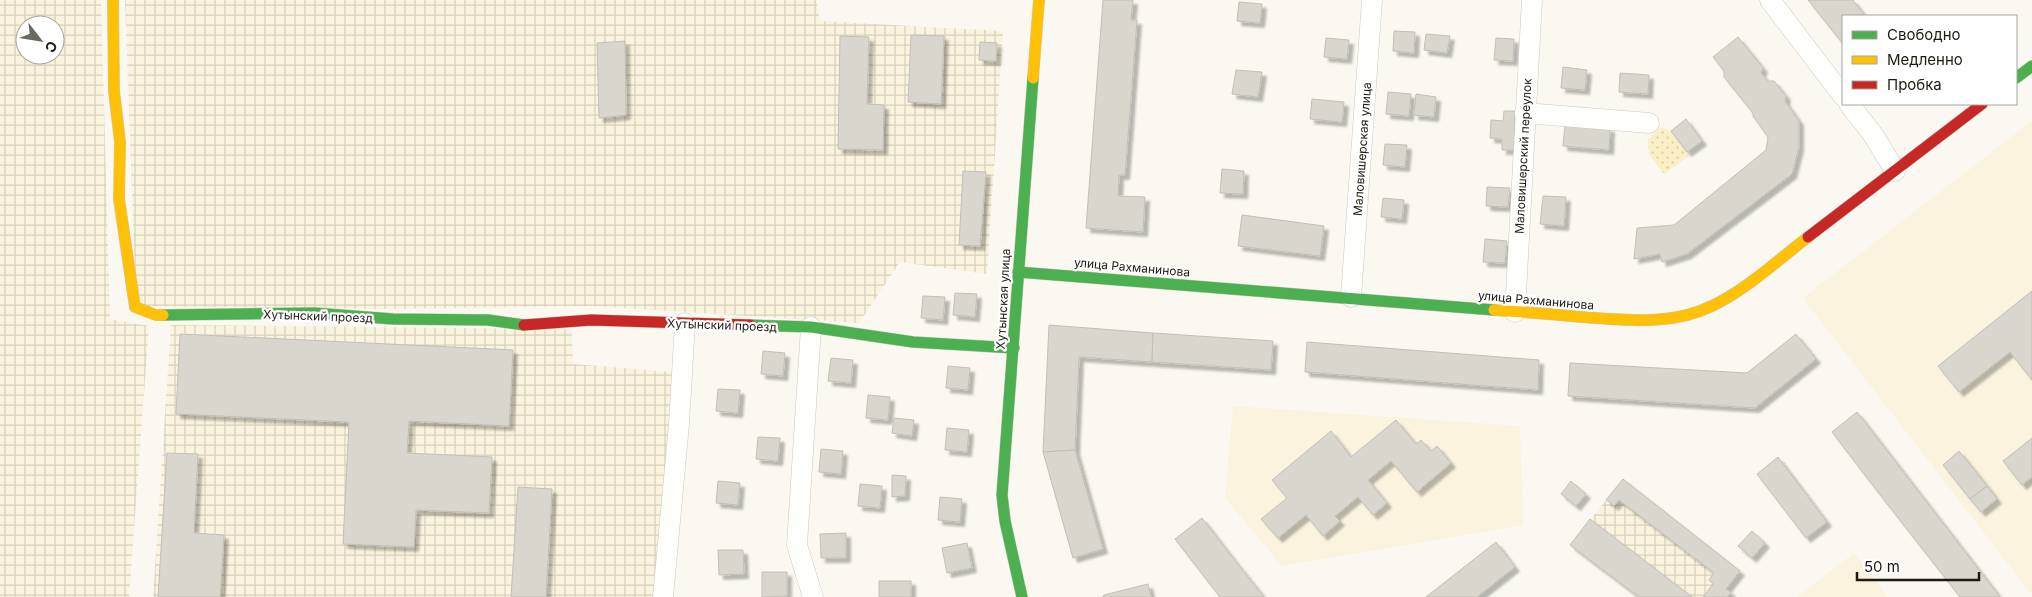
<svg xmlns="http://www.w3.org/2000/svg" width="2032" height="597" font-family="Inter,sans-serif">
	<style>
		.built { fill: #faf4de }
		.industrial { fill: url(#industrial-grid); fill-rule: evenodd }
		.green { fill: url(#green-dots) }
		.building { fill: #d9d6ce; stroke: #c2bfb7; filter: url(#shadow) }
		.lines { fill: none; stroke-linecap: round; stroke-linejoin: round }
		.street-casing { stroke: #cbc9c1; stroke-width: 21 }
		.fast-casing { stroke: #cbc9c1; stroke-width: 12 }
		.slow-casing { stroke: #cbc9c1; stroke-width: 12 }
		.jam-casing { stroke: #cbc9c1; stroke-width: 12 }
		.street { stroke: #fefefd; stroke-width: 20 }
		.fast { stroke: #4caf50; stroke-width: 11 }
		.slow { stroke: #ffc107; stroke-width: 11 }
		.jam { stroke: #c62828; stroke-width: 11 }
		.labels { text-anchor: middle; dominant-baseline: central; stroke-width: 4.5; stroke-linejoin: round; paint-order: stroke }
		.street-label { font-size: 12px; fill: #1d1b11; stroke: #fff }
	</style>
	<defs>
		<pattern id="industrial-grid" width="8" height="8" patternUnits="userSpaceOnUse" patternTransform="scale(1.25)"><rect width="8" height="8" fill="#faf4de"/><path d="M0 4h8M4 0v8" fill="none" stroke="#d6d1bd"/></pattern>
		<pattern id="green-dots" width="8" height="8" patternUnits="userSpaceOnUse" patternTransform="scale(1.25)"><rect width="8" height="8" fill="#fbefc5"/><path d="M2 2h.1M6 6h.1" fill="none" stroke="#d7cca8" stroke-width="1.8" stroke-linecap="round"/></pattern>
		<filter id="shadow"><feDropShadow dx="4.5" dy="4.5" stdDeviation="1" flood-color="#0004"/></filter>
	</defs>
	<rect width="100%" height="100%" fill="#faf8f0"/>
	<g class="built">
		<path d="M2032 121V595L1803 298Z"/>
		<path d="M1233 406 1520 426 1523 525 1282 566 1225 498Z"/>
		<path d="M1854 553 1888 597H1797Z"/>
	</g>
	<g class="industrial">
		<path d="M0 0H101L110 319 149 326 129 597H0ZM25 25H55V55H25Z"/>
		<path d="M125 0H816L820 21 1003 31 987 274 900 262 859 323 592 306 379 309 136 306Z"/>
		<path d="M171 325 572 329 573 364 673 372 659 597H153Z"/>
		<path d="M1623 479 1740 571 1727 588 1731 592 1727 597H1639L1570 545Z"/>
	</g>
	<path class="green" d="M1660 127 1671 131 1690 155 1664 174 1649 154 1648 140Z"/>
	<g class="building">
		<path d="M1103 0H1133L1131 20H1137L1125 175H1119L1118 196 1145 197 1143 232 1086 228Z"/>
		<path d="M1808 0H1853L1865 16H1843V44Z"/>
		<path d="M1239 2 1262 4 1260 23 1237 21Z"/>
		<path d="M1394 31 1415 32 1414 53 1393 51Z"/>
		<path d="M1426 34 1450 36 1447 53 1424 50Z"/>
		<path d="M911 35 944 36 941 104 908 102Z"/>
		<path d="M840 36 869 37 867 104 884 105 883 150 838 149Z"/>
		<path d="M1738 37 1763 68 1761 73 1768 81H1774L1786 96 1785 101 1799 121V147L1792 174 1687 254 1662 262 1660 254 1634 259 1637 228 1674 225 1766 150 1768 137 1753 116V113L1724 77V71L1713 57Z"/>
		<path d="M1326 38 1349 40 1347 59 1324 57Z"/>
		<path d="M1496 38 1514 39 1513 61 1494 60Z"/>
		<path d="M625 41 626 115 599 118 597 43Z"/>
		<path d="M980 42 997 43 996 61 979 60Z"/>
		<path d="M1563 67 1587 70 1585 90 1561 88Z"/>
		<path d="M1236 70 1262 72 1258 97 1232 94Z"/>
		<path d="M1620 73 1649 75 1648 94 1619 92Z"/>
		<path d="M1388 92 1411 94 1409 116 1386 114Z"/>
		<path d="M1416 94 1436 97 1434 117 1414 115Z"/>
		<path d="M1312 99 1344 102 1342 122 1310 119Z"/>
		<path d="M1504 111H1515L1514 150H1502V139L1490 138 1491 120 1503 121Z"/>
		<path d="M1686 119 1702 141 1687 152 1671 131Z"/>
		<path d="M1565 125 1610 128 1609 150 1563 146Z"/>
		<path d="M1385 144 1407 145 1405 167 1383 165Z"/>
		<path d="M1222 169 1244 171 1243 194 1220 193Z"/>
		<path d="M963 171 986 172 980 246 959 245Z"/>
		<path d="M1487 187 1510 188 1508 207 1486 206Z"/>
		<path d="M1543 196 1566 197 1564 226 1540 224Z"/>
		<path d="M1383 198 1404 200 1402 219 1381 217Z"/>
		<path d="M1242 215 1324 226 1320 256 1238 246Z"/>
		<path d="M1485 239 1507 241 1505 263 1483 262Z"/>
		<path d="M2032 291V380L2010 352 1959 392 1938 366Z"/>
		<path d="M955 293 977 294 975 317 953 315Z"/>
		<path d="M923 296 945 297 943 320 921 318Z"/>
		<path d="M1049 325 1153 333 1152 362 1079 357 1075 450 1043 452Z"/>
		<path d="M1153 333 1273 341 1271 370 1152 362Z"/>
		<path d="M180 334 513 350 509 426 409 421 407 453 492 457 489 513 416 510 414 547 343 544 349 422 176 414Z"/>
		<path d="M1796 334 1816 359 1755 408 1568 396 1570 363 1747 373Z"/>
		<path d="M1307 342 1539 360 1538 390 1305 372Z"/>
		<path d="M763 351 785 353 783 376 761 374Z"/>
		<path d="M831 358 853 360 851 383 828 381Z"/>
		<path d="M948 366 970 368 968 390 946 388Z"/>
		<path d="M718 389 740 390 738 413 716 411Z"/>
		<path d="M868 395 890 397 888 420 866 418Z"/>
		<path d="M1857 412 2000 597H1960L1874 487 1832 432Z"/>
		<path d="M894 418 914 420 912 436 892 433Z"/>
		<path d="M1396 420 1416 444 1421 440 1431 451 1437 446 1451 463 1417 492 1391 461 1368 480 1387 503 1373 515 1358 497 1335 516 1340 521 1323 536 1306 515 1278 538 1261 519 1287 498 1272 480 1331 431 1351 457Z"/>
		<path d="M947 428 969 430 967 452 945 450Z"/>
		<path d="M758 437 780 438 778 461 756 459Z"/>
		<path d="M2032 438V477L2022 485 2003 461Z"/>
		<path d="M821 449 843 451 841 474 819 472Z"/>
		<path d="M1075 450 1103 549 1073 558 1043 452Z"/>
		<path d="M1959 451 1987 486 1970 499 1943 465Z"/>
		<path d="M167 453 198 454 194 533 224 535 220 597H158Z"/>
		<path d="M1778 457 1827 522 1806 538 1757 474Z"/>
		<path d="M892 475 906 476 905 496 892 497Z"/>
		<path d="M1623 479 1740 571 1726 589 1731 592 1727 597H1703L1713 584 1709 580 1714 573 1619 500 1614 506 1606 500Z"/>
		<path d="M718 481 740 483 738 505 716 503Z"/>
		<path d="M1571 481 1586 494 1576 506 1561 494Z"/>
		<path d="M860 484 882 486 880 508 858 506Z"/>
		<path d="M1987 486 1997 499 1981 512 1970 499Z"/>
		<path d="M518 487 552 489 546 597H511Z"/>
		<path d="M940 497 962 499 960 522 938 520Z"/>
		<path d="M1202 518 1236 562 1264 597H1220L1175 539Z"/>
		<path d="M1590 519 1692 597H1639L1570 545Z"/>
		<path d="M1752 531 1765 543 1752 558 1738 546Z"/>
		<path d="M846 533V558H821L820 534Z"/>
		<path d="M1496 542 1515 567 1477 597H1426Z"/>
		<path d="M967 543 972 568 947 573 942 548Z"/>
		<path d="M718 550H743L744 574 719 575Z"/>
		<path d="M762 572H787V596L762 597Z"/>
		<rect x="879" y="581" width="32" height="16"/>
		<path d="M1148 584 1151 597H1103L1104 595Z"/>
	</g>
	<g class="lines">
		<defs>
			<g id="street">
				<path d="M1770 0 1843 96"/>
				<path d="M1849 104 1874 136 1895 171"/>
				<path d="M1525 113 1649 123"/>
				<path d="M1351 297 1372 0"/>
				<path d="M1515 312 1532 0"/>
				<path d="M811 327 797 545 813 597"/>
				<path d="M663 597 679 424 685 323"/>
			</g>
			<g id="fast">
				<path d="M2016 78 2032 66"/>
				<path d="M1018 272 1494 310"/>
				<path d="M163 315 314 313 393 319 488 320 524 325"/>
				<path d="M750 325 811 327 913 342 1014 348"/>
				<path d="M1022 597 1005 521 1002 495 1033 78"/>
			</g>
			<g id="slow">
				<path d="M113 0 114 91 120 142 119 199 135 307 156 315H163"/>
				<path d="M1033 78 1039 0"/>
				<path d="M1494 310C1523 312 1552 314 1582 317 1626 320 1671 326 1712 306 1746 290 1778 260 1808 237"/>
			</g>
			<g id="jam">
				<path d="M1808 237 1982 104"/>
				<path d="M524 325 591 320 750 325"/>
			</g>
		</defs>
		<use href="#street" class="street-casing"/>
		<use href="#fast" class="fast-casing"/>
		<use href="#slow" class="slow-casing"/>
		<use href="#jam" class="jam-casing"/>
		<use href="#street" class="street"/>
		<use href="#fast" class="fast"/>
		<use href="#slow" class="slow"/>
		<use href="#jam" class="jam"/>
	</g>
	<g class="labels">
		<g class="street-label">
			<text transform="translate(1362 149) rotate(-86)">Маловишерская улица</text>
			<text transform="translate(1523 156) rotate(-87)">Маловишерский переулок</text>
			<text transform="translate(1132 267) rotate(5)">улица Рахманинова</text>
			<text transform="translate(1003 299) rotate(-87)">Хутынская улица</text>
			<text transform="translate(1536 300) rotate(5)">улица Рахманинова</text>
			<text transform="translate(318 316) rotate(2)">Хутынский проезд</text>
			<text transform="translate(722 325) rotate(2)">Хутынский проезд</text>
		</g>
	</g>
	<rect x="1842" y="15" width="175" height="90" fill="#ffffff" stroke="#a5a4a0"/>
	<rect x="1852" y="31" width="25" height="8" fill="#4caf50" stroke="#a5a4a0"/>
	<text x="1887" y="40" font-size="15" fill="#1d1b11">Свободно</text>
	<rect x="1852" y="56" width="25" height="8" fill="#ffc107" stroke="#a5a4a0"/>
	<text x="1887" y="65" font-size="15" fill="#1d1b11">Медленно</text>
	<rect x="1852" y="81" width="25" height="8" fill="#c62828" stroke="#a5a4a0"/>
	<text x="1887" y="90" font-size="15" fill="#1d1b11">Пробка</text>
	<g transform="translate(40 40) rotate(121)"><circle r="24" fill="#ffffff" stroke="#a5a4a0"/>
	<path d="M0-4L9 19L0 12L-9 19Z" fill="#6a685f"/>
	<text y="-8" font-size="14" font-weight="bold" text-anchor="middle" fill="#1d1b11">С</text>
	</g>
	<path d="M1857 572v8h122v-8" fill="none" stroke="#1d1b11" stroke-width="2.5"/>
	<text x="1864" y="572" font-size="15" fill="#1d1b11" stroke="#ffffff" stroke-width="4" paint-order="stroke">50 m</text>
</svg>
